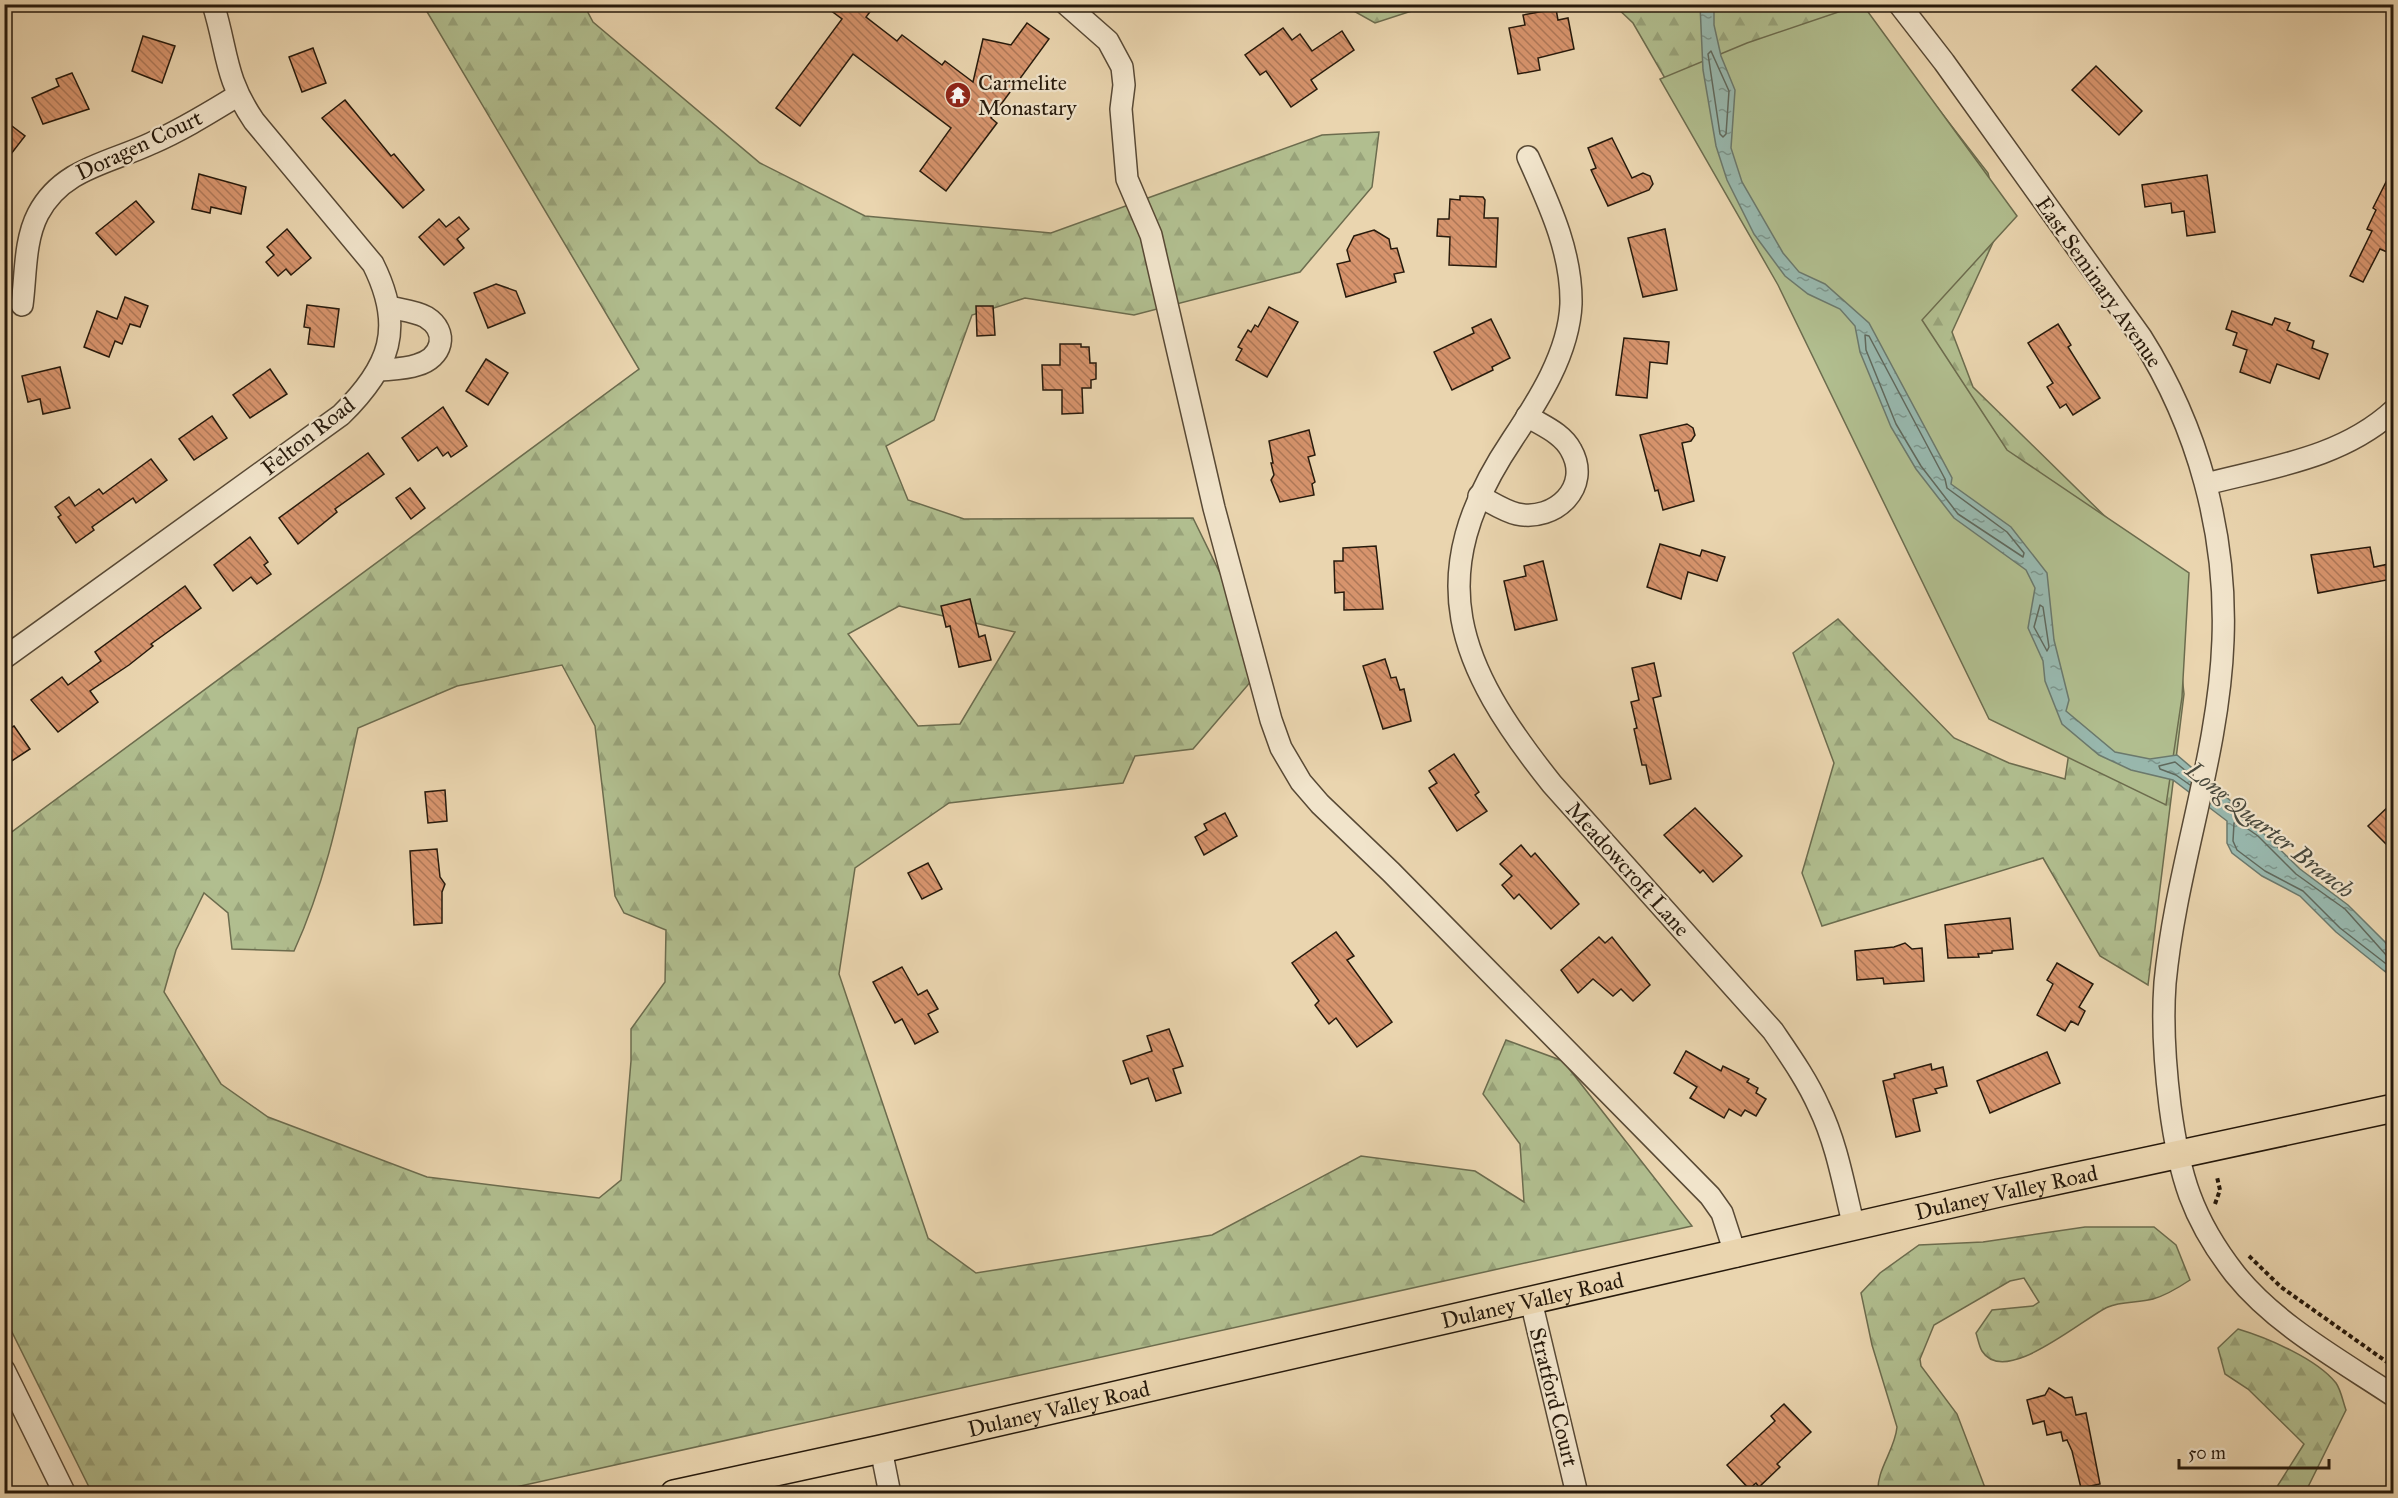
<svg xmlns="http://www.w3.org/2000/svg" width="2398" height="1498" font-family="'IM FELL Great Primer',serif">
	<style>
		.forest { fill: url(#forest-firs); stroke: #6c6c4e; stroke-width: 1.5; fill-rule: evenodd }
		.green { fill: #b1be8f; stroke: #6c6c4e; stroke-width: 1.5 }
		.water { fill: url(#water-ripples); stroke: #6b796d; stroke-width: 1.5 }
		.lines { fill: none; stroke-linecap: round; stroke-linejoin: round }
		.shore { stroke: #60695d; stroke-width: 1.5 }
		.building { fill: url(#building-back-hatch); stroke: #271a0c; stroke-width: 1.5 }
		.minor-casing { stroke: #584935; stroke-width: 24 }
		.major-casing { stroke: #271a0c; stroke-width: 30 }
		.path { stroke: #271a0c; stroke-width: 4; stroke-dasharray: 4.5 3; stroke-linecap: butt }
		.minor { stroke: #f1e4cb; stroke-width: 21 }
		.major { stroke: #ead5af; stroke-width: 27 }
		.labels { text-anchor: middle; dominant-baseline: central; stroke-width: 4.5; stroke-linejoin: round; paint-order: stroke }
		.poi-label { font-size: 22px; fill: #271a0c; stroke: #f1e4cb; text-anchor: start }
		.street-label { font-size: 22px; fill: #271a0c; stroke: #f1e4cb }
		.water-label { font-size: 24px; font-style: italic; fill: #49493d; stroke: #f1e4cb }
	</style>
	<defs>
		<pattern id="forest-firs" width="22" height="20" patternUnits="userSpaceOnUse" patternTransform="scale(1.5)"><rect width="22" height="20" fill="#b1be8f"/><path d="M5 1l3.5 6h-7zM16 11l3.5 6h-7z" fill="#98a37a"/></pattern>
		<pattern id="water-ripples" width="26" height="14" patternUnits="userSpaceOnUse" patternTransform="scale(1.5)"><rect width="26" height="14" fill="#98b8ae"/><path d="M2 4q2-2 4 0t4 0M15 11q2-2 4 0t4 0" fill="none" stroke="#7c958c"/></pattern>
		<pattern id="building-back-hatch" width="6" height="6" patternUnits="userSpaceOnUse" patternTransform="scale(1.5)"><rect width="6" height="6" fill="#d7946d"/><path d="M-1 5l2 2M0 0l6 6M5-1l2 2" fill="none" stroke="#ae7858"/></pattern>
	</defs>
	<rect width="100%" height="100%" fill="#ead5af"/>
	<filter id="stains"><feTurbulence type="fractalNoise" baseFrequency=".00333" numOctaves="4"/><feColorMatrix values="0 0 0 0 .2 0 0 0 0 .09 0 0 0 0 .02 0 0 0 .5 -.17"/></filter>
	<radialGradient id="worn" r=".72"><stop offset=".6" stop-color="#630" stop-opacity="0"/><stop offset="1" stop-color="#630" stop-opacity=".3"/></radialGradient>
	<g class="forest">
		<path d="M423 5H584L593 22 760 163 865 216 1051 233 1322 135 1379 132 1372 187 1300 272 1134 315 1025 298 972 315 934 420 886 446 908 500 964 519 1193 518 1265 665 1193 749 1135 756 1123 783 949 803 855 868 839 974 928 1238 976 1273 1212 1235 1361 1156 1475 1171 1524 1202 1520 1144 1483 1094 1506 1040 1563 1061 1692 1226 484 1494 92 1493 5 1318V837L639 369ZM899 606 1015 632 960 724 918 726 848 634ZM562 665 595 726 615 896 624 913 666 930 665 982 631 1029V1061L621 1180 599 1198 427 1177 268 1117 221 1084 164 992 176 950 204 893 228 913 232 949 294 951C327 879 341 805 358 728L457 686Z"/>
		<path d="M1343 5H1430L1375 23Z"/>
		<path d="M1614 5H1858L1988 173 2001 225 1952 332 1973 387 2172 582 2184 694 2148 985 2100 956 2043 858 1822 926 1802 873 1834 763 1793 653 1838 619 1954 738 2009 763 2065 779 2074 719 1960 587 1633 23Z"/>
		<path d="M2085 1227H2154L2176 1245 2190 1280C2178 1288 2167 1295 2153 1299 2139 1303 2121 1301 2108 1307 2083 1318 2005 1388 1982 1351 1979 1346 1978 1339 1976 1333L1992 1310 2033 1306 2039 1302 2024 1278 2010 1281 1934 1325 1920 1359 1921 1366 1957 1414 1987 1493H1878C1876 1470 1895 1450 1897 1427L1872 1345 1861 1293 1880 1273 1919 1245 1983 1242Z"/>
		<path d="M2238 1329C2268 1338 2317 1359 2336 1383 2341 1390 2343 1402 2346 1410L2305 1493H2273L2304 1444 2248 1389 2225 1374 2218 1348Z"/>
	</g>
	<path class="green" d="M1859 5H1863L2017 216 1922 320 2007 450 2189 573 2182 697 2166 805 1989 719 1778 285 1660 79 1747 43Z"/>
	<path class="water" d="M1700 5H1714V25L1721 56 1735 90 1731 148 1742 182 1783 253 1799 272 1825 284 1869 323 1952 478 1951 484 2011 527 2047 573 2054 640 2069 700 2066 711 2115 752 2150 759 2177 755 2232 802 2245 821 2262 832 2300 869 2348 905 2385 942 2393 956V978L2336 932 2300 896 2262 876 2232 853 2227 843V821L2173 780 2131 770 2099 755 2062 724 2045 681 2043 661 2028 628 2035 588 2026 570 1954 518 1916 469 1891 427 1860 352 1855 326 1840 309 1808 294 1785 276 1754 234 1727 180 1716 146 1703 70Z"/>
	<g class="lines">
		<g class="shore">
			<path d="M1711 51 1729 91 1726 134 1723 137 1720 134 1708 54Z"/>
			<path d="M1865 335 1869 336 1945 479 1947 488 2007 532 2024 553 2023 557 1958 514 1921 466 1896 424 1866 350Z"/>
			<path d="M2040 605 2043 607 2049 647 2047 651 2034 627Z"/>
			<path d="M2190 785 2176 775 2160 769 2159 766 2175 762 2192 776"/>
			<path d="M2394 958 2387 956 2345 909 2296 874 2258 836 2238 822 2234 823 2233 841 2237 850 2265 871 2303 891 2340 928 2394 970"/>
		</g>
	</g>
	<g class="building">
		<path d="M822 4H876L866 17 897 41 902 35 942 65 945 61 973 82 983 39 1011 45 1027 23 1049 39 991 118 997 123 946 191 920 171 951 128 853 54 800 126 776 108 842 19Z"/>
		<path d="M1556 9 1558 20 1568 18 1574 49 1538 58 1540 70 1518 74 1509 28 1525 25 1523 15Z"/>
		<path d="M1283 28 1292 40 1300 34 1312 51 1342 31 1354 50 1311 80 1317 89 1291 107 1266 71 1260 75 1245 55Z"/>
		<path d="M143 36 175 46 162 83 132 71Z"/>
		<path d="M313 48 326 83 302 92 289 57Z"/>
		<path d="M2096 66 2142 111 2119 135 2072 90Z"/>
		<path d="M72 73 89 109 43 124 32 98 59 86 56 79Z"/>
		<path d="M345 100 391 156 394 154 424 190 403 208 322 118Z"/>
		<path d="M4 120 25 136 4 163Z"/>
		<path d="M1612 138 1632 178 1643 173 1650 176 1653 184 1649 190 1608 206 1591 170 1596 168 1588 148Z"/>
		<path d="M2394 166V255L2380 249 2363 282 2350 276 2372 231 2367 229 2376 210 2373 208Z"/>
		<path d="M199 174 246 187 241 214 211 207 210 213 192 209Z"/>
		<path d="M2207 175 2215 232 2187 236 2184 211 2172 213 2171 203 2145 207 2142 185Z"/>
		<path d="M1460 196 1483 197 1485 200 1484 218H1498L1496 267 1449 265 1450 237 1437 236 1438 219H1449L1450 199 1460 200Z"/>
		<path d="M136 201 154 222 116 255 96 233Z"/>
		<path d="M459 217 469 229 457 239 464 248 444 265 419 237 439 219 446 227Z"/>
		<path d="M287 229 311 258 291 275 286 269 278 276 266 262 274 255 267 247Z"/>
		<path d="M1665 229 1677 290 1643 297 1628 238Z"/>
		<path d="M1374 230 1389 239 1391 249 1397 248 1404 272 1394 274 1396 282 1346 297 1337 264 1350 261 1347 250 1354 236Z"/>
		<path d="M496 284 516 291 525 313 488 328 474 293Z"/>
		<path d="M125 297 148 306 140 327 130 324 122 344 115 341 109 357 84 347 97 311 117 319Z"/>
		<path d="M307 305 339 309 334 347 308 344 310 328 304 327Z"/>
		<path d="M976 306H993L995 335 977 336Z"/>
		<path d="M1269 307 1298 322 1267 377 1236 360 1242 349 1238 347 1248 330 1251 332 1255 325 1258 327Z"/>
		<path d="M2232 311 2272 325 2275 318 2290 323 2287 330 2314 341 2312 348 2328 354 2319 379 2277 364 2270 383 2240 372 2247 350 2233 345 2237 333 2226 329Z"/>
		<path d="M1491 319 1510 358 1492 367 1493 370 1452 390 1434 352 1474 333 1472 328Z"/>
		<path d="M2058 324 2071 345 2068 347 2100 398 2073 415 2066 404 2060 408 2047 387 2053 383 2028 343Z"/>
		<path d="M1624 338 1669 342 1667 364 1650 362 1647 398 1616 395Z"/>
		<path d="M1060 344H1081V347H1089L1090 363H1096V379L1091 380V388H1082L1083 413 1062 414V390H1043L1042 365H1060Z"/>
		<path d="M486 359 508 373 488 405 466 391Z"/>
		<path d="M60 367 70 408 43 414 40 399 28 402 22 376Z"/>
		<path d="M270 369 287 394 250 418 233 395Z"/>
		<path d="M443 407 467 446 451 457 448 452 443 456 437 447 418 461 402 438Z"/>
		<path d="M212 416 227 438 194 460 179 439Z"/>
		<path d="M1687 424 1693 428 1695 435 1691 441 1682 443 1694 501 1663 510 1658 490 1655 491 1640 435Z"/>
		<path d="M1309 430 1315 455 1308 457 1315 482 1312 484 1314 495 1280 502 1271 480 1274 475 1271 463H1273L1269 441Z"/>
		<path d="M368 453 384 474 335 509 337 512 298 544 279 518Z"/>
		<path d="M151 459 167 480 136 503 133 498 92 527 94 530 76 543 58 517 61 515 55 507 69 497 75 506 99 489 103 494Z"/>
		<path d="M410 488 425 508 411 519 396 498Z"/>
		<path d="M250 537 268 562 264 565 271 574 257 584 251 577 233 591 214 565Z"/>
		<path d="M1660 544 1700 556 1702 550 1725 557 1717 581 1688 572 1681 599 1647 587Z"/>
		<path d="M1376 546 1383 609 1344 610V592L1335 593 1334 561H1343V548Z"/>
		<path d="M2370 547 2374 567 2389 564 2392 579 2318 593 2311 555Z"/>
		<path d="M1543 561 1557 620 1515 630 1504 581 1526 576 1524 566Z"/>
		<path d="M185 586 201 608 151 644 153 646 129 665 90 691 98 702 58 732 31 700 62 677 68 685 101 661 95 652Z"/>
		<path d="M970 599 979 637 985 635 991 660 959 667 950 626 946 627 941 606Z"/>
		<path d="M1385 659 1391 678 1396 677 1400 690 1404 689 1411 721 1383 729 1363 666Z"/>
		<path d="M1654 663 1661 696 1653 698 1671 779 1650 784 1646 765H1642L1634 729 1637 728 1631 702 1639 700 1632 668Z"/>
		<path d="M14 726 30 749 4 766V732Z"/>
		<path d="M1454 754 1479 792 1475 795 1487 811 1457 831 1429 788 1437 783 1429 771Z"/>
		<path d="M445 790 447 821 428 823 425 792Z"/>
		<path d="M2394 801V852L2368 826Z"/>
		<path d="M1695 808 1742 856 1713 882 1703 870 1700 873 1664 835Z"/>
		<path d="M1225 813 1237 836 1204 855 1195 837 1207 830 1204 824Z"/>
		<path d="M1521 845 1531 857 1535 853 1579 904 1551 929 1519 894 1514 899 1502 885 1512 876 1500 864Z"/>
		<path d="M437 849 440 877 445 884 442 892V923L414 925 410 851Z"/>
		<path d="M928 863 942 889 922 899 908 873Z"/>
		<path d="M2010 918 2013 949 1992 951V953L1978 954 1979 957 1948 958 1945 925Z"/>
		<path d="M1336 932 1354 956 1347 960 1392 1022 1357 1047 1336 1018 1329 1024 1315 1005 1319 1001 1292 963Z"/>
		<path d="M1599 937 1605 943 1612 937 1650 985 1633 1001 1621 989 1613 996 1593 979 1578 993 1561 970Z"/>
		<path d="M1905 943 1912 949 1922 948 1924 981 1884 984 1883 978 1857 980 1855 951 1894 947Z"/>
		<path d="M2057 963 2093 984 2079 1007 2085 1011 2078 1025 2071 1021 2065 1031 2037 1015 2053 984 2047 980Z"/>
		<path d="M902 967 918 995 927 990 938 1009 928 1014 938 1032 915 1044 902 1019 895 1023 873 982Z"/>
		<path d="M1169 1029 1183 1066 1173 1069 1181 1093 1156 1101 1148 1078 1131 1084 1123 1061 1152 1051 1147 1036Z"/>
		<path d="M1686 1051 1721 1071 1723 1066 1749 1079 1747 1082 1758 1088 1756 1093 1766 1099 1756 1116 1745 1110 1741 1116 1729 1109 1724 1118 1690 1098 1697 1087 1674 1073Z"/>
		<path d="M2047 1052 2060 1083 1990 1113 1977 1081Z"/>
		<path d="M1931 1064 1932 1070 1943 1067 1947 1086 1935 1089 1937 1093 1913 1099 1920 1131 1896 1137 1883 1081 1895 1078 1894 1074Z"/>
		<path d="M2049 1388 2065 1398 2072 1397 2076 1415 2086 1413 2100 1484 2081 1488 2072 1451 2067 1440 2063 1441 2061 1432 2047 1435 2044 1421 2033 1424 2027 1400 2045 1395Z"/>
		<path d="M1784 1404 1811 1432 1777 1464 1780 1467 1759 1487 1756 1483 1749 1489 1727 1465 1775 1421 1771 1416Z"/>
	</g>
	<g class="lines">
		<defs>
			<g id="minor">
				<path d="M1066 4 1108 41 1122 67 1124 85 1121 109 1127 179 1151 235 1214 508 1271 720 1281 748 1301 782 1320 804 1391 872 1710 1196 1722 1213 1736 1256"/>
				<path d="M1899 4 1944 62 2141 337C2198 427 2227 533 2223 640 2219 756 2176 867 2165 983 2162 1024 2165 1066 2170 1106 2179 1175 2192 1219 2235 1274 2276 1325 2340 1360 2394 1396"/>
				<path d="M1528 157C1549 204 1572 252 1571 304 1569 353 1538 401 1512 440 1420 577 1457 665 1552 784L1773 1031C1790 1056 1807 1080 1819 1107 1837 1144 1844 1187 1854 1227"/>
				<path d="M22 305C26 276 24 241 38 214 62 168 110 163 152 143 182 130 209 113 237 96"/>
				<path d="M380 370C392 369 406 369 417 365 442 358 450 332 426 317 415 311 401 310 389 307"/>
				<path d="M2206 484C2271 467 2342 458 2394 410"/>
				<path d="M1479 496C1491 502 1504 511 1517 514 1555 522 1592 487 1571 450 1562 433 1543 426 1527 416"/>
				<path d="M4 658 341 415C390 367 405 328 373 264L254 121C224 77 228 52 213 4"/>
				<path d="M1531 1301 1577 1494"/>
				<path d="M4 1370 65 1494"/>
				<path d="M881 1449 890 1494"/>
			</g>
			<g id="major">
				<path id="s1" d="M674 1494 881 1449 1999 1193 2394 1108"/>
			</g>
		</defs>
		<use href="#minor" class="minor-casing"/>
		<use href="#major" class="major-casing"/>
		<g class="path">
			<path d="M2215 1204 2220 1190 2217 1177"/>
			<path d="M2249 1256 2281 1287 2394 1367"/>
		</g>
		<use href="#minor" class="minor"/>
		<use href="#major" class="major"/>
	</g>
	<defs>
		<symbol id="temple-disc" viewBox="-11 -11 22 22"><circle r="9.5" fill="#8f2418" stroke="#f1e4cb"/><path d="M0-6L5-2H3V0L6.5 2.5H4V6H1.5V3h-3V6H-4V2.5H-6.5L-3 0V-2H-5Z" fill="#fff"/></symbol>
	</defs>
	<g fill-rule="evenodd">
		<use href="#temple-disc" x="943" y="80" width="30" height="30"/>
	</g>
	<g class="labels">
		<g class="poi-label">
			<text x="978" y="82">Carmelite<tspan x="978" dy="25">Monastary</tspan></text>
		</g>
		<g class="street-label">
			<text transform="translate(139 145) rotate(-25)">Doragen Court</text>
			<text transform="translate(2099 282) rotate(55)">East Seminary Avenue</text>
			<text transform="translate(308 436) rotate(-38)">Felton Road</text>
			<text transform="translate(1628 869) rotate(48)">Meadowcroft Lane</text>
			<text stroke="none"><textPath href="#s1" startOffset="1366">Dulaney Valley Road</textPath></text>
			<text stroke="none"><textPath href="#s1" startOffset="880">Dulaney Valley Road</textPath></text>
			<text transform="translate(1554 1397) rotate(76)">Stratford Court</text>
			<text stroke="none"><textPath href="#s1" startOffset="394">Dulaney Valley Road</textPath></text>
		</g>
		<g class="water-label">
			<text transform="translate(2270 830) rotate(38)">Long Quarter Branch</text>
		</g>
	</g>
	<rect width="2398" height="1498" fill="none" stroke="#ead5af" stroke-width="24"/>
	<rect x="6" y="6" width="2386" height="1486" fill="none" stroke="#271a0c" stroke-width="3"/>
	<rect x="12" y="12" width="2374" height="1474" fill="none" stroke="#271a0c" stroke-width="1.5"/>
	<path d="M2179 1459v9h150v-9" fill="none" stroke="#271a0c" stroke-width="3"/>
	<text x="2188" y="1459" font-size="18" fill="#271a0c" stroke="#f1e4cb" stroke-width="4.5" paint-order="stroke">50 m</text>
	<rect width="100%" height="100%" filter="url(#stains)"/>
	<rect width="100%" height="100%" fill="url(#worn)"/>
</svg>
